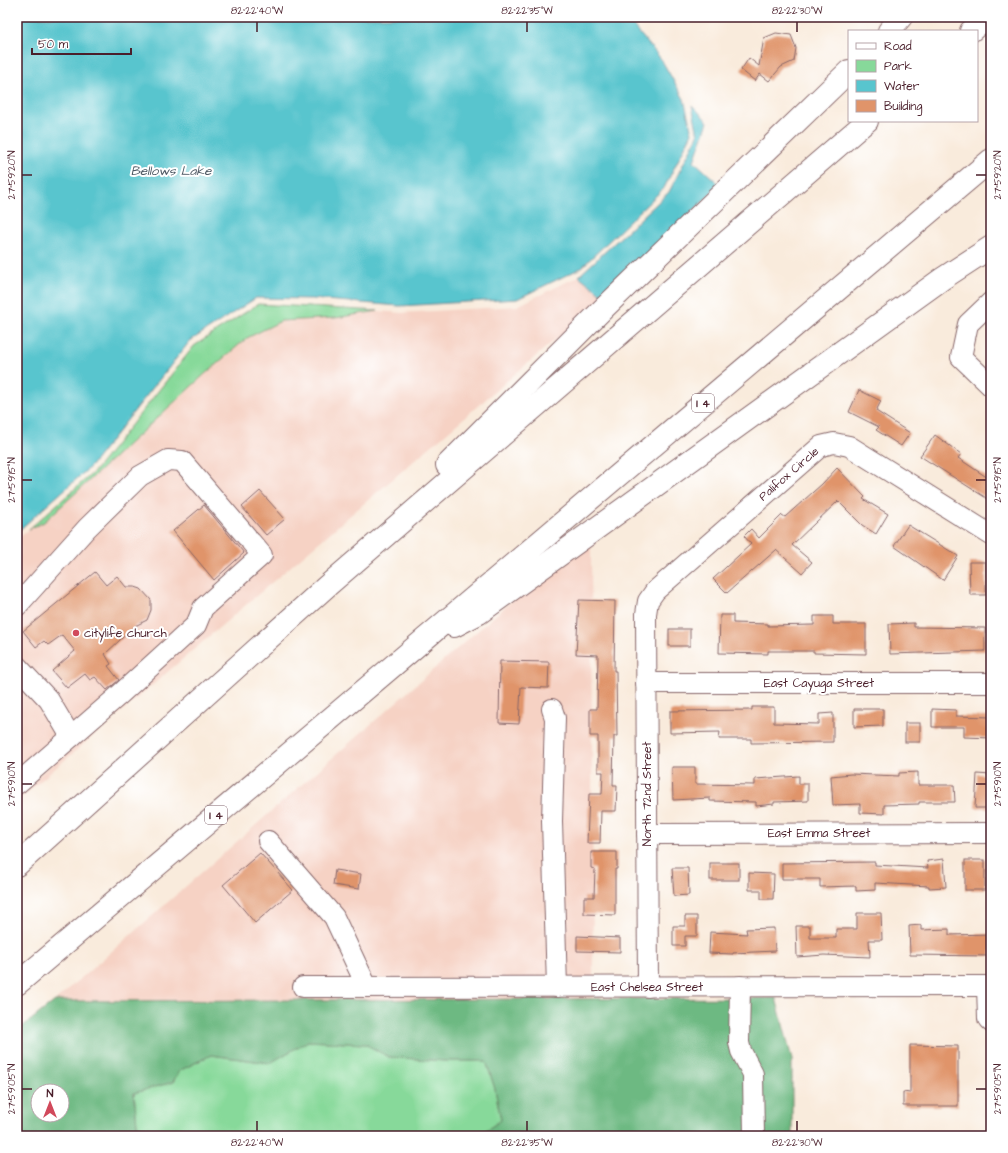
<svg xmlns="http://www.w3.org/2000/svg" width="1008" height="1153" font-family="'Architects Daughter',sans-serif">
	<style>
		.built { fill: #f6d2c4 }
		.green { fill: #87d99a; stroke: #687c62 }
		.forest { fill: #6db982; stroke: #5c6c56; fill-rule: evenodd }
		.water { fill: #58c5ce; stroke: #51727c }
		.building { fill: #e0946a }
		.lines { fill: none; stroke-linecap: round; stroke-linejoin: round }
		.minor-casing { stroke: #876669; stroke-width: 22 }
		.highway-casing { stroke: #876669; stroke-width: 24 }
		.minor { stroke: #fff; stroke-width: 20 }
		.highway { stroke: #fff; stroke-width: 22 }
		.ticks { fill: none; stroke: #4a1f2b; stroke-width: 1.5 }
		.poi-dot { fill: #d1495b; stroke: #fff; stroke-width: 1.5 }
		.labels { text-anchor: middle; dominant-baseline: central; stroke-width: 4; stroke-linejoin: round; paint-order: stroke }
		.shield { fill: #fff; stroke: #80626b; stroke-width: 1 }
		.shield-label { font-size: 11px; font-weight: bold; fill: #4a1f2b }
		.street-label { font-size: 12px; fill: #4a1f2b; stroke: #fff }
		.poi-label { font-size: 12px; fill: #4a1f2b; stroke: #fff; text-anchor: start }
		.water-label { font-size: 13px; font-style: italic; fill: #4f5964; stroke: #fff }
		.neatline { fill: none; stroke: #4a1f2b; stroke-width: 1.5 }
		.ticks-label { font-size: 10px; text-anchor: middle; fill: #4a1f2b }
	</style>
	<rect width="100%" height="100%" fill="#fff"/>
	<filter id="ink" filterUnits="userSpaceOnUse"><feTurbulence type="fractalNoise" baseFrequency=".025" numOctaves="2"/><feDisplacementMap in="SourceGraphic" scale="8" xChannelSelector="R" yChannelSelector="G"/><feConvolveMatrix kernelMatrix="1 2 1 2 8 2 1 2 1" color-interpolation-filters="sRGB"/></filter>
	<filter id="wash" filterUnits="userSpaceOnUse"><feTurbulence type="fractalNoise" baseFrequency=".012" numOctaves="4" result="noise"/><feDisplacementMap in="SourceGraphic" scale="16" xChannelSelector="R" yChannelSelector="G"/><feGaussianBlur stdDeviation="0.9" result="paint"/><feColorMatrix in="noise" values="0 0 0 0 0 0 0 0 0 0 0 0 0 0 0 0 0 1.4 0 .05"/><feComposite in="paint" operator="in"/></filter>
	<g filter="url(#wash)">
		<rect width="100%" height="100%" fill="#f9ebdc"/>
		<g class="built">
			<path d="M579 276 605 297 17 801V794L127 699 17 774V540L29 529 44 522 205 374 247 338 281 321 335 318 378 311 401 313 517 306Z"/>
			<path d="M591 542 593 979H296V994H593V999L55 1001 515 598Z"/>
		</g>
		<g class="green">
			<path d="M258 304 378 311 335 318 281 321 247 338 205 374 44 522 29 529 94 472 194 346Z"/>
			<path d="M308 1041 365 1044 389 1057 445 1061H486L495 1089 501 1120 478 1136H161L137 1125 134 1093 173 1082 179 1071 211 1055 270 1063Z"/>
		</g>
		<path class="forest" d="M776 998 792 1059V1136H478L501 1120 495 1089 486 1061H445L389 1057 365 1044 308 1041 270 1063 211 1055 179 1071 173 1082 134 1093 137 1125 161 1136H17V1031L55 1001ZM38 1091H62V1115H38Z"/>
		<g class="water">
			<path d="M17 17H626L661 59 684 99 692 133 664 188 581 268 517 299 400 306 312 299 256 298 190 341 90 467 17 532Z"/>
			<path d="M692 105 708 122 694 161 720 185 605 297 579 276 669 192 698 135Z"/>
		</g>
		<g id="blocks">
			<g class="building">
				<path d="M776 33 791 35 796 48 794 61 781 67 769 81 760 74 755 81 741 70 749 58 759 66 764 38Z"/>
				<path d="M859 390 881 401 876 411 910 433 901 446 876 430 879 427 849 412Z"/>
				<path d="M935 435 961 454 958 458 991 480V501L920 456Z"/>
				<path d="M837 468 865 497 863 499 888 514 876 534 862 525 838 501 792 545 812 562 802 573 776 550 727 593 713 579 751 544 744 536 751 529 759 538 782 515 785 517 822 484Z"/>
				<path d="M260 491 285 519 266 535 242 507Z"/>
				<path d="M204 505 244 553 214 580 173 531Z"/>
				<path d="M908 525 958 556 943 580 894 546Z"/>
				<path d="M969 562H986V595H970Z"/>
				<path d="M95 572 106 585 117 576 126 587H135L141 589 151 600V610L147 620 135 626 105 654 111 664 108 666 119 680 107 690 95 677 90 680 85 674 67 688 52 671 75 651 62 635 48 645 44 641 36 647 23 631Z"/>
				<path d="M579 600 615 601 614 671H616L617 736H614L613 785H617L616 811H601L600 843H587L589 794H602L603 772H598V736H590V709H597L598 655 576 654Z"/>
				<path d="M720 615H733V623L768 624V626L814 625V616H833V624H866V654L814 653V651H768V654L719 653Z"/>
				<path d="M914 623V627L985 628V651L890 654 889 624Z"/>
				<rect x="669" y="629" width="21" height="17"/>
				<path d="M500 661 549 662 548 688 521 687 519 724 499 723Z"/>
				<path d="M752 707H774V723L819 724V714L833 713V742L751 743V739H719L720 732 670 733V711L752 710Z"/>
				<path d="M854 709H883V726L854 727Z"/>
				<path d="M932 709 956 710V716L991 717V738L964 737V727H932Z"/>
				<rect x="905" y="723" width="15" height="19"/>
				<path d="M672 767H695V784L755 785V779L799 776V784H808V801L774 802V804L756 806V802L710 801V798L673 800Z"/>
				<path d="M918 772V785H954L955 802H919V804L884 805V814L860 813V804L833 805 831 776 851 774 899 776V773Z"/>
				<path d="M977 774 991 775 990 808H975Z"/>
				<path d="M591 852H617V869H615V915L584 914V897H594L595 869 591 868Z"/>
				<path d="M260 853 293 890 255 923 223 885Z"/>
				<path d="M944 859 946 887 929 888V886L875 883V890L856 891V886L820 887V879H782V863L875 862V865L928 868 927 861Z"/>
				<rect x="965" y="860" width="20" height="30"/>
				<rect x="710" y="863" width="29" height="17"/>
				<path d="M672 868H688L689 895 674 896Z"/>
				<path d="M335 870 361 874 359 889 333 885Z"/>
				<path d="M749 873 774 874 773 899H761V890H749Z"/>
				<path d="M857 913H881L882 940H869L870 957 824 955 797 957 796 926H810V938H836V929H857Z"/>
				<path d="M685 916H697V936H685V946H673V926H685Z"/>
				<path d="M921 925V930L949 929V935L991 934V956L910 955 909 926Z"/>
				<path d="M774 928 775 951 733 953V954L709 953 710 932 747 934 746 929Z"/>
				<path d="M577 936 620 938V952L577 951Z"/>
				<path d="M910 1045 958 1046V1106H903V1092L910 1093Z"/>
			</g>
		</g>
	</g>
	<g filter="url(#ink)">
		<use href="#blocks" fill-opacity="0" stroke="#876669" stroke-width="1"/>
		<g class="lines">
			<defs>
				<g id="minor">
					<path d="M991 302 968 324 961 357 991 386"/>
					<path d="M17 606 87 528 140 476 168 460 182 461 247 537"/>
					<path d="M17 666 49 700 71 737"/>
					<path d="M646 683H991"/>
					<path d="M552 709 555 718 552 821 557 987"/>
					<path d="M17 784 117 697 196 625 203 608 262 555 251 542"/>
					<path d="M647 834 991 833"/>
					<path d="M268 841 334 917 367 987"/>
					<path d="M740 986 739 1043 741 1051 753 1074 754 1136"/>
					<path d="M987 986 988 1019 991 1022"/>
					<path d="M303 987 991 986"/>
					<path d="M648 987 646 614 648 601 655 591 821 446 834 443 849 446 991 535"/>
				</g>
				<g id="highway">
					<path d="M889 31 901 17"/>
					<path d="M971 31 987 17"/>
					<path d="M447 465 603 309 849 71"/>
					<path d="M454 626 479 613 942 279 991 247"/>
					<path d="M17 865 327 586 867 121"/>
					<path d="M17 984 991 160"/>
				</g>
			</defs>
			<use href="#minor" class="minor-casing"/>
			<use href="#highway" class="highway-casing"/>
			<use href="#minor" class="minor"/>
			<use href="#highway" class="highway"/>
		</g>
	</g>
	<path class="ticks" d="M257 22V32M527 22V32M797 22V32M22 175H32M976 175H986M22 480H32M976 480H986M22 784H32M976 784H986M22 1089H32M976 1089H986M257 1121V1131M527 1121V1131M797 1121V1131"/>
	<circle class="poi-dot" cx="76" cy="633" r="4"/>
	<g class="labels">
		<g class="shield">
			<rect x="692" y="394" width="22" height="18" rx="3"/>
			<rect x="205" y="806" width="22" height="18" rx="3"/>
		</g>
		<g class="shield-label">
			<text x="703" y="403">I 4</text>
			<text x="216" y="815">I 4</text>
		</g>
		<g class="street-label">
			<text transform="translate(789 474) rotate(-41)">Palifox Circle</text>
			<text x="819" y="683">East Cayuga Street</text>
			<text transform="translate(647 794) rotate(-90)">North 72nd Street</text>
			<text x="819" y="833">East Emma Street</text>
			<text x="647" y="987">East Chelsea Street</text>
		</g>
		<g class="poi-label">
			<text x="84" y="633">citylife church</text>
		</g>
		<g class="water-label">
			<text x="171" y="171">Bellows Lake</text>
		</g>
	</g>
	<rect width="1008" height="1153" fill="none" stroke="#fff" stroke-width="44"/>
	<rect x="848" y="30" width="130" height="92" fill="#ffffff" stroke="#b7a5aa"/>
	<rect x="856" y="43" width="20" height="6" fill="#ffffff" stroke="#b7a5aa"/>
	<text x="884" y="50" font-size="12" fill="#4a1f2b">Road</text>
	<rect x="856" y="60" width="20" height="12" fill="#87d99a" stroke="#b7a5aa"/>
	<text x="884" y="70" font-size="12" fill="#4a1f2b">Park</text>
	<rect x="856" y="80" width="20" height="12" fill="#58c5ce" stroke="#b7a5aa"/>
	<text x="884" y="90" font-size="12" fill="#4a1f2b">Water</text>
	<rect x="856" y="100" width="20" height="12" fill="#e0946a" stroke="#b7a5aa"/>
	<text x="884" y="110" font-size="12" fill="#4a1f2b">Building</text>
	<g transform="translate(50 1103)"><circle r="19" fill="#ffffff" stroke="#b7a5aa"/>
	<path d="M0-3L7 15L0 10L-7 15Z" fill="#d1495b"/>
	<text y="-6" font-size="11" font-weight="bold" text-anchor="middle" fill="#4a1f2b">N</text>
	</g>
	<path d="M32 48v6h99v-6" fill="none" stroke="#4a1f2b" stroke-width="2"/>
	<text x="38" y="48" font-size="12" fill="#4a1f2b" stroke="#ffffff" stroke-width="3" paint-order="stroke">50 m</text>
	<rect x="22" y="22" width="964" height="1109" class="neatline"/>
	<g class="ticks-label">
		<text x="257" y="14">82°22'40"W</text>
		<text x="527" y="14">82°22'35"W</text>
		<text x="797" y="14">82°22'30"W</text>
		<text transform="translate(11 175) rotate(-90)" y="4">27°59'20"N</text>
		<text transform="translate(997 175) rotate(-90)" y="4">27°59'20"N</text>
		<text transform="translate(11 480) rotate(-90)" y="4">27°59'15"N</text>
		<text transform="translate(997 480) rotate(-90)" y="4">27°59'15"N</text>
		<text transform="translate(11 784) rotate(-90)" y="4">27°59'10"N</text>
		<text transform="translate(997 784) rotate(-90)" y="4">27°59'10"N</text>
		<text transform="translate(11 1089) rotate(-90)" y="4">27°59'05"N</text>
		<text transform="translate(997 1089) rotate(-90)" y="4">27°59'05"N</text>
		<text x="257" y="1146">82°22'40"W</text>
		<text x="527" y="1146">82°22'35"W</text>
		<text x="797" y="1146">82°22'30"W</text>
	</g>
</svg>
